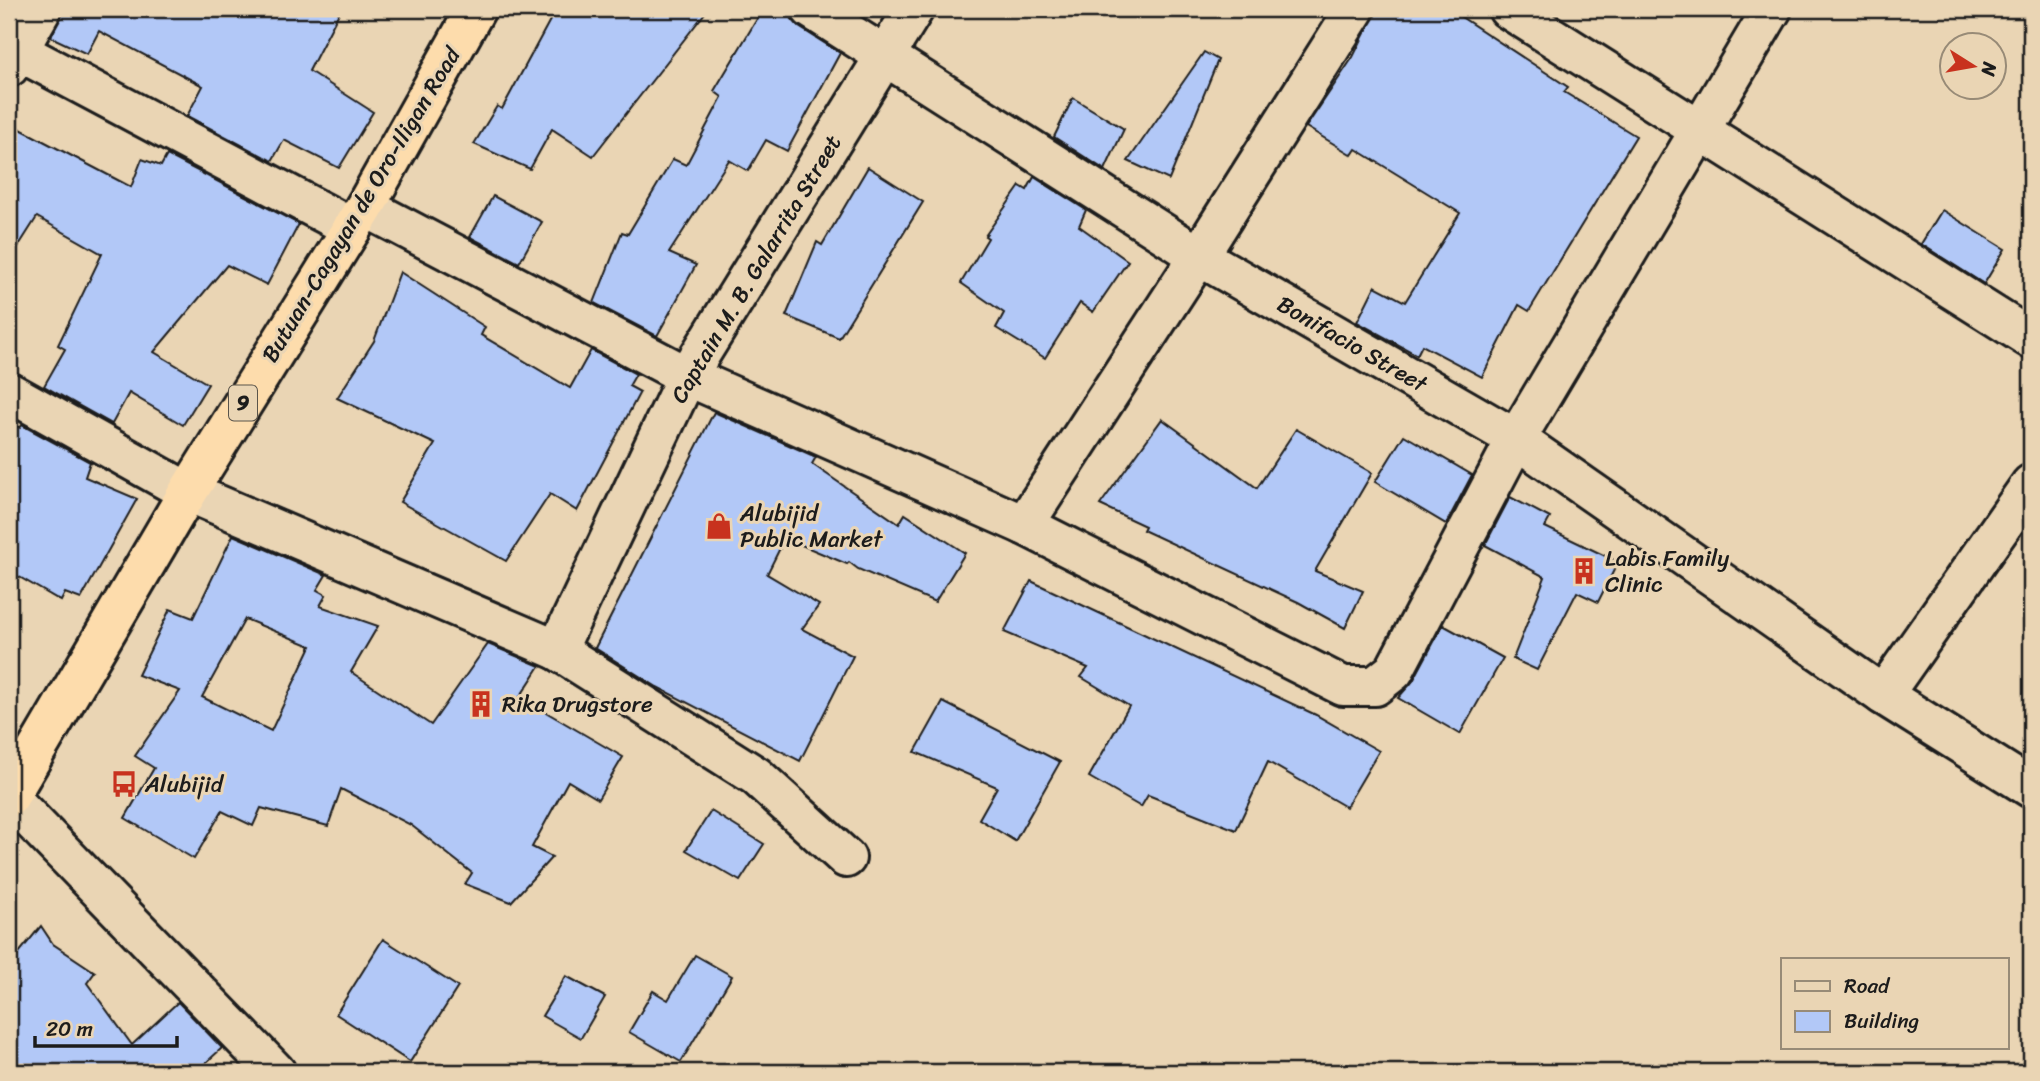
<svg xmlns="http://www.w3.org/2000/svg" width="2040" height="1081" font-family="Sriracha,sans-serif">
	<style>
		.building { fill: #b2c8f7; stroke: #1c1c1c; stroke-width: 2; fill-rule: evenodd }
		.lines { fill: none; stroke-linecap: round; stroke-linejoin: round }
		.minor-casing { stroke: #1c1c1c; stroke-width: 44 }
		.highway-casing { stroke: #1c1c1c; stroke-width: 44 }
		.minor { stroke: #ead5b4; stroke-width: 38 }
		.highway { stroke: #fddcac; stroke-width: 38 }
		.labels { text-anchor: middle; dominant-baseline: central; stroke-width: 6; stroke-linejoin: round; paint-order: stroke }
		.shield { fill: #ead5b4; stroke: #5a544a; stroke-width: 2 }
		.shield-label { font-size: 21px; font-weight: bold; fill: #1c1c1c }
		.street-label { font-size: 23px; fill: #1c1c1c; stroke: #ead5b4 }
		.poi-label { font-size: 23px; fill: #1c1c1c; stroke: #ead5b4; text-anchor: start }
	</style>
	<rect width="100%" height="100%" fill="#ead5b4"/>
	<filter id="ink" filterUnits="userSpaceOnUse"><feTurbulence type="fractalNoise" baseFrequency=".0143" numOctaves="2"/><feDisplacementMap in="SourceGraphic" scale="14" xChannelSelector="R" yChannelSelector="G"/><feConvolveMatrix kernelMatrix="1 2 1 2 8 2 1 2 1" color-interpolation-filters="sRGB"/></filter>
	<g filter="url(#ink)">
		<g class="building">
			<path d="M64 9H341L309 71 373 112 339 168 284 140 272 161 187 116 203 86 99 31 87 54 51 37Z"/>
			<path d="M556 9H708L593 156 552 129 530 169 474 144 497 106 502 109Z"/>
			<path d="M763 9H789L791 18 799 27 840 53 787 151 766 140 748 171 729 160 669 253 696 265 657 336 594 303 622 232 628 234 673 159 686 165 722 97 714 91Z"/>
			<path d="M1377 9H1449L1568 87 1564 92 1636 136 1529 311 1519 305 1482 377 1422 345 1417 355 1357 322 1375 286 1405 302 1460 213 1356 149 1352 155 1306 127 1353 57Z"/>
			<path d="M1204 52 1218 60 1169 180 1128 161Z"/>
			<path d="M1073 98 1124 129 1105 170 1054 137Z"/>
			<path d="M9 123 131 187 142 159 161 166 167 155 299 224 267 285 227 265 154 352 208 384 183 425 129 393 112 424 44 386 65 349 58 345 102 254 37 217 9 261Z"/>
			<path d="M868 167 923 202 839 338 786 316 817 242 822 245Z"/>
			<path d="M1034 177 1086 210 1079 226 1128 261 1093 312 1080 303 1045 358 996 328 1004 313 961 283 988 238 985 236 1020 186 1027 190Z"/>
			<path d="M493 196 542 222 519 263 470 237Z"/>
			<path d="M1942 210 2005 249 1984 284 1921 244Z"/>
			<path d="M400 272 485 327 481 335 570 388 591 350 636 374 629 386 640 392 577 511 550 494 506 561 400 502 435 444 337 398 374 341Z"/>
			<path d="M714 412 816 457 812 464 899 524 905 514 965 553 935 602 858 569 849 562 847 564 785 538 767 574 819 605 802 629 853 656 800 761 657 687 595 648Z"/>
			<path d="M1162 419 1257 488 1296 429 1372 473 1315 571 1363 591 1345 628 1298 602 1143 530 1145 526 1100 505Z"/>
			<path d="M9 422 20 428 22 425 90 462 85 477 137 499 81 599 65 593 61 601 9 571Z"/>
			<path d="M1404 435 1472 475 1446 524 1375 482Z"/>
			<path d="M1510 497 1550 518 1545 527 1618 562 1598 602 1577 592 1537 670 1513 659 1545 577 1485 545Z"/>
			<path d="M233 535 326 575 317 590 326 595 320 606 378 626 351 672 431 725 488 644 540 666 520 697 623 757 598 799 568 781 532 847 552 857 511 902 465 884 472 873 411 825 341 789 328 826 261 808 253 826 222 811 194 859 125 818 154 768 135 756 180 691 138 675 170 609 193 618ZM245 619 311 646 271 731 202 697Z"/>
			<path d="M1031 581 1316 715 1379 751 1346 807 1268 762 1236 830 1148 795 1141 807 1089 777 1129 706 1081 677 1088 668 1004 632Z"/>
			<path d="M1443 625 1503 658 1460 734 1398 698 1413 681Z"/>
			<path d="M943 702 1060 762 1015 841 979 819 997 787 915 752Z"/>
			<path d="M711 811 764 844 740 881 686 850Z"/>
			<path d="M41 926 53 944 95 972 87 983 132 1045 178 1002 222 1048 196 1072H9V965Z"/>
			<path d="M383 939 458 987 410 1062 336 1014Z"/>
			<path d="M695 955 732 976 681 1062 629 1032 653 991 668 1000Z"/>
			<path d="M566 976 605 997 581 1038 542 1016Z"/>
		</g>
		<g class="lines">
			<defs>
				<g id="minor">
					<path d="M811 9 1199 256 1516 439 1883 695 2031 788"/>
					<path d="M1508 9 2031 339"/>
					<path d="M9 46 352 228"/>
					<path d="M9 67 42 9"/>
					<path d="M365 207 687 376 1024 525 1343 686H1375L1394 671 1516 439 1772 9"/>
					<path d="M9 392 188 492 557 650 756 776 846 858"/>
					<path d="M1024 525 1199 256 1355 9"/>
					<path d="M557 650 687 376 914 9"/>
					<path d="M1883 695 2031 484"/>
					<path d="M9 797 276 1072"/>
				</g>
				<path id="highway" d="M9 797 188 492 365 207 476 9"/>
			</defs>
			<use href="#minor" class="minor-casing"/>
			<use href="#highway" class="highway-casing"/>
			<use href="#minor" class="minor"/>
			<use href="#highway" class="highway"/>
		</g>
	</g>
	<defs>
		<symbol id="shop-bare" viewBox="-9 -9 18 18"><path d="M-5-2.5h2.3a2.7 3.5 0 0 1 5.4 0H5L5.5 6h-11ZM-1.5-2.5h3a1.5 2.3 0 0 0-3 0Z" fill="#c8321e" stroke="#ead5b4" stroke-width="2.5" paint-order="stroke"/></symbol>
		<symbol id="building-bare" viewBox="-9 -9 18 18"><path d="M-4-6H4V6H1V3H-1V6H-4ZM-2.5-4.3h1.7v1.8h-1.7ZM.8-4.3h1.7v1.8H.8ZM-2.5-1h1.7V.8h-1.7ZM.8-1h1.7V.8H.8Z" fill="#c8321e" stroke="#ead5b4" stroke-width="2.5" paint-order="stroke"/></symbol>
		<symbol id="bus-bare" viewBox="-9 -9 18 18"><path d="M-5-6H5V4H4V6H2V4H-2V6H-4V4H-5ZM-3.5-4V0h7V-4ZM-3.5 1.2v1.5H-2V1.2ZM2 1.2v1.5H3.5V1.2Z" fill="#c8321e" stroke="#ead5b4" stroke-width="2.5" paint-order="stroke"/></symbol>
	</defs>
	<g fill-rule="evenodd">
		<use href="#shop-bare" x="700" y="507" width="38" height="38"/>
		<use href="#building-bare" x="1565" y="552" width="38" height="38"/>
		<use href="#building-bare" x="462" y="685" width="38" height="38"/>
		<use href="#bus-bare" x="105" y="765" width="38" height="38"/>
	</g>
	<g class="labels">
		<rect class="shield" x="229" y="385.5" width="28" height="35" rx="5"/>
		<g class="shield-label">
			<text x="243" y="403">9</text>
		</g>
		<g class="street-label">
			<text transform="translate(361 205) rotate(-59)">Butuan-Cagayan de Oro-Iligan Road</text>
			<text transform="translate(756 269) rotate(-59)">Captain M. B. Galarrita Street</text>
			<text transform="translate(1352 344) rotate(30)">Bonifacio Street</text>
		</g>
		<g class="poi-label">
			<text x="740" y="513">Alubijid<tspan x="740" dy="26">Public Market</tspan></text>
			<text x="1605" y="558">Labis Family<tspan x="1605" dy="26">Clinic</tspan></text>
			<text x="502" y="704">Rika Drugstore</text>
			<text x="145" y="784">Alubijid</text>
		</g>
	</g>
	<rect width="2040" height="1081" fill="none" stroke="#ead5b4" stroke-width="35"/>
	<rect x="18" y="18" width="2005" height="1046" fill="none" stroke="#1c1c1c" stroke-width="2.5" filter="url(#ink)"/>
	<rect x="1781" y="958" width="228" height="91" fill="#ead5b4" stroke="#988b77" stroke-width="2"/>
	<rect x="1795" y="981" width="35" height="10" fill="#ead5b4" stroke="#988b77" stroke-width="2"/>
	<text x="1844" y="993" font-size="21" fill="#1c1c1c">Road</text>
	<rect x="1795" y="1011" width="35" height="21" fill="#b2c8f7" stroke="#988b77" stroke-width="2"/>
	<text x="1844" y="1028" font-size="21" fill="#1c1c1c">Building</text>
	<g transform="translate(1973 66) rotate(101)"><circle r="33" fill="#ead5b4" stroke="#988b77" stroke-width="2"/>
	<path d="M0-5L12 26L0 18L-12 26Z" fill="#c8321e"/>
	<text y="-10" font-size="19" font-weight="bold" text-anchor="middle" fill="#1c1c1c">N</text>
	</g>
	<path d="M35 1036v10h142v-10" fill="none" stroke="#1c1c1c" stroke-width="3.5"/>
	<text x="46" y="1036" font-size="21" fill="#1c1c1c" stroke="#ead5b4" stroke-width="5" paint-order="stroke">20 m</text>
</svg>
